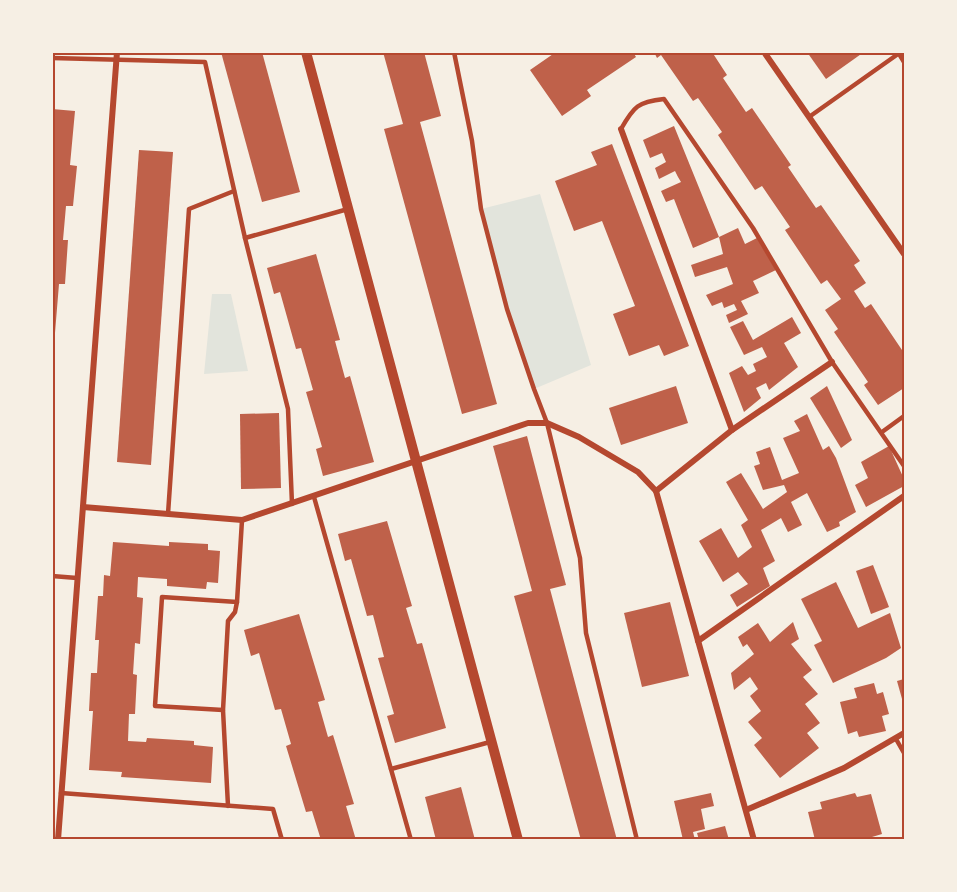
<svg xmlns="http://www.w3.org/2000/svg" width="957" height="892" font-family="'Asap Condensed',sans-serif">
	<style>
		.green { fill: #e2e4dc }
		.building { fill: #bf614a }
		.lines { fill: none; stroke-linecap: round; stroke-linejoin: round }
		.service { stroke: #b5482f; stroke-width: 4.5 }
		.minor { stroke: #b5482f; stroke-width: 6 }
		.tertiary { stroke: #b5482f; stroke-width: 10 }
		.neatline { fill: none; stroke: #b5482f; stroke-width: 2 }
	</style>
	<rect width="100%" height="100%" fill="#f6efe4"/>
	<g class="green">
		<path d="M540 194 591 365 534 389 507 309 481 209Z"/>
		<path d="M212 294H231L248 371 204 374Z"/>
	</g>
	<g class="building">
		<path d="M221 52H262L300 192 262 202Z"/>
		<path d="M383 52H424L441 116 420 122 497 404 462 414 384 129 403 124Z"/>
		<path d="M556 52H633L636 57 587 90 591 96 562 116 530 70Z"/>
		<path d="M654 52H712L727 75 723 78 746 112 752 108 791 165 788 167 816 208 821 205 860 261 854 265 866 283 854 291 865 308 871 304 904 353V388L878 405 864 385 868 382 834 332 838 329 825 310 841 299 827 280 821 284 785 230 790 227 762 186 755 190 718 135 722 132 698 98 693 101 661 55 657 58Z"/>
		<path d="M807 52H864L826 79Z"/>
		<path d="M52 109 75 111 70 165 77 166 73 206H66L63 240H68L65 284H59L54 345H52Z"/>
		<path d="M674 126 719 237 693 248 674 199 666 202 661 191 681 182 678 177 675 171 659 179 655 168 666 162 662 153 650 158 643 140Z"/>
		<path d="M612 144 689 346 664 356 659 345 629 356 613 314 635 306 602 221 574 231 555 181 597 165 591 152Z"/>
		<path d="M139 150 173 152 151 465 117 462Z"/>
		<path d="M738 228 745 244 757 238 776 270 753 281 759 293 741 301 748 314 729 323 726 315 737 310 734 304 724 308 722 302 712 306 706 295 733 284 727 267 695 277 691 265 723 254 719 237Z"/>
		<path d="M316 254 340 340 335 341 345 378 350 376 374 462 323 476 316 449 322 447 306 392 313 390 301 348 296 349 280 292 274 294 267 268Z"/>
		<path d="M792 317 801 333 784 343 798 367 769 390 766 383 756 388 761 398 744 412 729 373 742 366 748 375 756 371 753 364 767 357 762 347 744 355 730 327 743 321 753 340Z"/>
		<path d="M676 386 688 423 621 445 609 408Z"/>
		<path d="M827 386 852 440 841 448 810 398Z"/>
		<path d="M279 413 281 488 241 489 240 414Z"/>
		<path d="M807 414 823 450 829 446 836 458 856 512 839 522 840 526 827 532 807 493 791 502 802 525 788 532 781 518 761 530 775 561 763 568 770 586 737 607 730 595 748 584 738 572 723 582 699 541 721 528 738 558 752 547 741 525 748 520 726 482 741 473 763 509 787 492 784 485 763 490 754 466 760 464 756 452 770 447 782 480 799 473 783 438 800 431 794 421Z"/>
		<path d="M527 436 566 585 550 589 617 840H581L514 596 532 591 493 446Z"/>
		<path d="M889 446 904 479V486L866 507 855 485 868 478 861 462Z"/>
		<path d="M387 521 412 606 406 608 417 644 422 643 446 728 395 743 387 716 394 714 378 658 384 657 373 615 367 616 351 559 345 561 338 534Z"/>
		<path d="M113 542 169 546V542L208 544V550L220 551 218 583 207 582 206 589 167 586V579L138 577 137 597 143 598 140 644 135 643 133 674 137 675 135 714H129L128 741 146 742 147 738 194 741V745L213 747 211 783 121 777 122 772 89 770 93 711H89L91 673H97L99 640H95L98 596H103L104 575 110 576Z"/>
		<path d="M873 565 889 607 871 614 856 571Z"/>
		<path d="M836 582 858 628 890 613 901 648 886 658 833 683 814 645 822 641 801 599Z"/>
		<path d="M670 602 689 676 642 687 624 613Z"/>
		<path d="M299 614 325 700 318 702 328 737 333 735 354 804 346 806 356 840H321L312 811 306 812 286 746 291 744 281 709 275 710 259 653 251 656 244 630Z"/>
		<path d="M793 622 799 639 791 644 812 670 803 677 818 694 805 704 820 723 807 733 819 748 780 778 754 745 762 738 748 722 761 711 750 696 758 689 750 677 734 690 731 673 754 654 747 644 743 647 738 637 758 623 770 642Z"/>
		<path d="M904 679V706L897 681Z"/>
		<path d="M874 683 877 694 883 692 889 714 882 716 886 731 859 737 857 731 848 734 840 702 857 698 854 688Z"/>
		<path d="M461 787 475 840H436L425 797Z"/>
		<path d="M711 793 714 806 701 809 705 829 693 832 695 840H683L674 801Z"/>
		<path d="M855 793 857 797 871 794 882 834 862 840H815L808 812 822 809 820 802Z"/>
		<path d="M725 826 729 840H699L697 833Z"/>
	</g>
	<g class="lines">
		<g class="service">
			<path d="M454 52 472 141 481 209 507 309 534 389 547 423 580 558 586 633 637 840"/>
			<path d="M898 52 904 62"/>
			<path d="M52 58 205 62 245 238 288 409 292 504"/>
			<path d="M809 117 898 54"/>
			<path d="M621 129C634 106 638 102 664 99L753 228 832 362 904 466"/>
			<path d="M245 238 348 209"/>
			<path d="M882 432 904 416"/>
			<path d="M314 497 411 840"/>
			<path d="M168 514 189 209 234 191"/>
			<path d="M52 576 77 578"/>
			<path d="M223 710 155 706 162 597 237 602"/>
			<path d="M896 739 904 753"/>
			<path d="M391 769 490 742"/>
			<path d="M61 793 273 809 282 840"/>
			<path d="M228 806 223 710 228 621 235 612 237 602 242 520"/>
		</g>
		<g class="minor">
			<path d="M764 52 904 254"/>
			<path d="M621 129 732 430"/>
			<path d="M656 491 732 430 832 362"/>
			<path d="M83 507 242 520 528 423H547L579 437 638 472 656 491 754 840"/>
			<path d="M698 641 904 496"/>
			<path d="M746 810 844 768 904 733"/>
			<path d="M58 840 117 52"/>
		</g>
		<path class="tertiary" d="M306 52 518 840"/>
	</g>
	<rect width="957" height="892" fill="none" stroke="#f6efe4" stroke-width="108"/>
	<rect x="54" y="54" width="849" height="784" class="neatline"/>
</svg>
